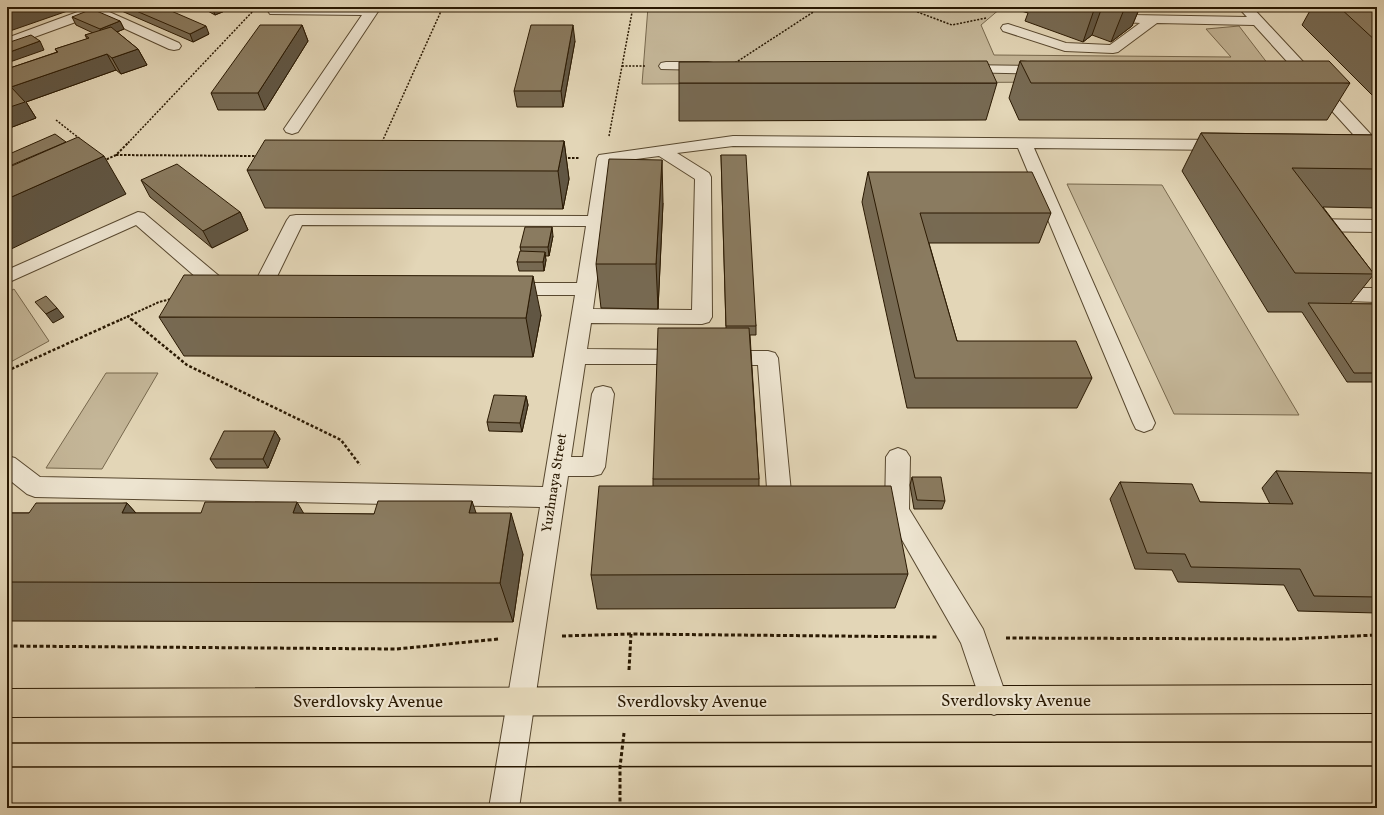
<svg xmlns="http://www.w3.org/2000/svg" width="1384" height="815" font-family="Vollkorn,serif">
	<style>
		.green { fill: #c4b698; stroke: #77684d }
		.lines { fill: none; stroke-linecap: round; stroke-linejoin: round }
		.minor-casing { stroke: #58482f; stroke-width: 2 }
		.major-casing { stroke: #2a1902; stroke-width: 2 }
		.path-far3 { stroke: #2a1902; stroke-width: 1.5; stroke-dasharray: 2 1.5; stroke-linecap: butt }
		.path-far2 { stroke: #2a1902; stroke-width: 2; stroke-dasharray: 2.5 1.5; stroke-linecap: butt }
		.path-far1 { stroke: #2a1902; stroke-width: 2.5; stroke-dasharray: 3 2; stroke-linecap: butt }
		.path { stroke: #2a1902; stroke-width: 3; stroke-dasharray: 4 2.5; stroke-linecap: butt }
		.minor { fill: #ede4d0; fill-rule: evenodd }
		.major { fill: #e3d6b7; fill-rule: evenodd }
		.tram { stroke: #2a1902; stroke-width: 1.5 }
		.wall { fill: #776a53; stroke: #2a1902 }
		.shaded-wall { fill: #615643; stroke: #2a1902 }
		.building { fill: #8a7b60; stroke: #2a1902 }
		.labels { text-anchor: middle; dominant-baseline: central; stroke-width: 4; stroke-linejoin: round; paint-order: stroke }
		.street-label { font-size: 14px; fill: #2a1902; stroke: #ede4d0 }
		.near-street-label { font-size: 17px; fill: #2a1902; stroke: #ede4d0 }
	</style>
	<rect width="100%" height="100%" fill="#e3d6b7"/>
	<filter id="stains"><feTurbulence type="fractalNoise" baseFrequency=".005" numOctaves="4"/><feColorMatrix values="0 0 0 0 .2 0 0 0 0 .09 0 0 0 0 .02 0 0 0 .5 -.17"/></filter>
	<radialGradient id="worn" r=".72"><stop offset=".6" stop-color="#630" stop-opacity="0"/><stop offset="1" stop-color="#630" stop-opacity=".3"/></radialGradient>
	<g class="green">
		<path d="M648 7H999L1001 8 981 25 994 55 1231 57 1206 29 1239 26 1281 81 642 84Z"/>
		<path d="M1067 184 1162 185 1299 415 1174 414Z"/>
		<path d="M14 289 49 341 7 364V293Z"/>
		<path d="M106 373H158L102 469 46 468Z"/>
	</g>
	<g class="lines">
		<defs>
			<g id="minor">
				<path d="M91 7H112L107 11 179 43 181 46 179 49 174 50 169 49 95 15 7 47V38Z"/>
				<path d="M275 7H381L298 132 292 134 286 132 284 129 362 15 270 14 268 11 270 8Z"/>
				<path d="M1089 7H1109L1132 15 1247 17 1238 7H1252L1377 141V156L1371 154 1254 25 1157 23 1118 52 1113 53 1065 51 1003 31 1001 28 1003 25 1008 24 1066 43 1110 45 1140 23 1126 22 1091 10Z"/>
				<path d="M666 62H708L713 63 715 66 713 69 708 70 661 69 659 66 661 63Z"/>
				<path d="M961 65 1048 66 1053 67 1055 70 1053 73 1048 74 956 72 954 69 956 66Z"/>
				<path d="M733 136 1224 140 1230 142 1232 145 1230 148 1224 150 1034 148 1155 423 1152 429 1144 432 1136 429 1133 423 1018 148 733 146 677 153 709 173 711 177 712 317 709 322 702 324 591 323 587 349 686 350 693 352 696 357 693 362 686 364H585L571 457H583L592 394 595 388 603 386 611 388 614 394 605 467 601 474 593 476H568L519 808H489L540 507 35 497 27 494 7 478V456L15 458 40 477 543 487 575 295H507L500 294 497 289 500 284 507 283H577L586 226 302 225 269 293 262 294 255 293 252 288 287 220 290 216 296 215 588 216 597 158 599 155ZM659 156 695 179 692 310 593 309 613 162Z"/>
				<path d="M138 212 144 213 225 281 237 282 240 287 237 292 230 293 213 292 136 225 7 283V270Z"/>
				<path d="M1306 219 1377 220V232L1306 231 1300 229 1297 225 1300 221Z"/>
				<path d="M1336 273 1343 275 1352 288H1377V302L1346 301 1339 299 1326 279 1329 275Z"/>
				<path d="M722 351H768L775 353 778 358 791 492 803 495 806 502 803 509C792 513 782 513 771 509L768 502 758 365H722L715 363 712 358 715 353Z"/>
				<path d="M898 448 906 451 910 457 909 509 983 629 1008 701 1004 711 994 715 984 711 961 643 885 510 886 457 890 451Z"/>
			</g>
			<path id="major" d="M1377 685V713L7 717V689Z"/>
		</defs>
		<use href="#minor" class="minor-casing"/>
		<use href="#major" class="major-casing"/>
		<g class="path-far3">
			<path d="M904 7 952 25 986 18"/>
			<path d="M398 10 632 11"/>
			<path d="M735 63 821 7"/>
			<path d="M622 66H645"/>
			<path d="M56 120 80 139"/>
			<path d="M609 136 633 7"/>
			<path d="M382 142 442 9"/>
			<path d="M128 143 253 11"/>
		</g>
		<g class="path-far2">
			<path d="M116 155 257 156"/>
			<path d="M564 158H579"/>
			<path d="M103 161 116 155 129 142"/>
			<path d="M127 316 132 320"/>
			<path d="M120 320 159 302 171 299"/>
		</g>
		<g class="path-far1">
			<path d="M131 319 187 365 341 440 360 465"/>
			<path d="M7 371 122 319"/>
		</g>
		<g class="path">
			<path d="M562 636 631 634 937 637"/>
			<path d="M1006 638 1289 639 1377 635"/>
			<path d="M7 646 396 649 499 639"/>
			<path d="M629 670 631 634"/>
			<path d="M620 808V767L624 733"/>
		</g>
		<use href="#minor" class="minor"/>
		<use href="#major" class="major"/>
		<g class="tram">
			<path d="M7 743 1377 742"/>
			<path d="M7 767 1377 766"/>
		</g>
	</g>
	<g class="wall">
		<path d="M116 7H162L209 34 193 42 117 9Z"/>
		<path d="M205 7H232V8L215 15 206 10Z"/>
		<path d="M1019 7H1140L1132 26 1111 42 1092 35 1083 42 1025 21 1028 13 1018 10Z"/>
		<path d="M1194 7H1206L1203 10Z"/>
		<path d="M1312 7H1377V100L1302 25Z"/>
		<path d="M72 17 120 21 124 29 117 32 138 49 147 65 121 74 116 70 26 102 36 118 7 129V69L57 52 55 49 87 39 85 35 93 33 76 25Z"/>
		<path d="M302 25 308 41 265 110H218L211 93Z"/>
		<path d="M575 41 563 107H517L514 91Z"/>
		<path d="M1020 61 1350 83 1327 120H1019L1009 98Z"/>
		<path d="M679 83H997L986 120 679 121Z"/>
		<path d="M1201 133 1377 135V208L1323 207 1374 274 1350 304H1377V382H1347L1302 312H1268L1182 171Z"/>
		<path d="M564 141 569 179 563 209 265 208 247 170Z"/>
		<path d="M721 155 756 326V335H750L759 479V486L908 574 895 608 597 609 591 575 653 486V479L726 328Z"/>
		<path d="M868 172 1051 213 1039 243H929L957 341 1092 378 1077 408H907L862 202Z"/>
		<path d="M141 180 240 212 248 230 212 248 150 197Z"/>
		<path d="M663 203 658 309 601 308 596 264Z"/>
		<path d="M553 236 549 256H545L546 260 544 271H519L517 262 521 251 520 247Z"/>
		<path d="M541 315 533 357 184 356 159 317Z"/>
		<path d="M526 396 528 405 522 432 489 431 487 422Z"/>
		<path d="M275 431 280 439 268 468H216L210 459Z"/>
		<path d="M1276 471 1377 482V613L1298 611 1284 585 1178 582 1172 570 1135 569 1110 499 1120 482 1200 502 1270 504 1262 488Z"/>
		<path d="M912 477 945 501 942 509H914L910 485Z"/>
		<path d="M127 503 136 513 374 514 476 513 523 554 513 622 7 621V513H29Z"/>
	</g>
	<g class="shaded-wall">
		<path d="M7 7H79L7 32Z"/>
		<path d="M212 7H232V8L215 15Z"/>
		<path d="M1095 7H1102L1092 35 1083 42Z"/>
		<path d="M1125 7H1140L1132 26 1111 42Z"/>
		<path d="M120 21 124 29 105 37 100 29Z"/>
		<path d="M302 25 308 41 265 110 258 93Z"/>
		<path d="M573 25 575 41 563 107 561 91Z"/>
		<path d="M206 26 209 34 193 42 190 34Z"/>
		<path d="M40 41 44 50 7 63V53Z"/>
		<path d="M138 49 147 65 121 74 112 58Z"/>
		<path d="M107 54 116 70 26 102 36 118 7 129V108L11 87Z"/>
		<path d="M564 141 569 179 563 209 558 171Z"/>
		<path d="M104 156 126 194 7 251V199Z"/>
		<path d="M662 160 663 203 658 309 656 264Z"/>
		<path d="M240 212 248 230 212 248 203 231Z"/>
		<path d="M552 227 553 236 549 256 548 247Z"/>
		<path d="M545 252 546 260 544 271 543 262Z"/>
		<path d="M533 276 541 315 533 357 526 318Z"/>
		<path d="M57 308 64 317 53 323 46 314Z"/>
		<path d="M526 396 528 405 522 432 520 423Z"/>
		<path d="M275 431 280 439 268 468 263 459Z"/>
		<path d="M472 501 486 542 469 513Z"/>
		<path d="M297 502 322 544 293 513Z"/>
		<path d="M127 503 163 544 122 513Z"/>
		<path d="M511 513 523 554 513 622 500 583Z"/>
	</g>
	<g class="building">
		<path d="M127 7H162L206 26 190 34Z"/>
		<path d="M1339 7H1377V42Z"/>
		<path d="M92 9 120 21 100 29 72 17Z"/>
		<path d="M260 25H302L258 93H211Z"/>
		<path d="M531 25H573L561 91H514Z"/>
		<path d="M111 27 138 49 112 58 107 54 11 87 25 102 7 108V69L58 52 55 49 89 38 85 35Z"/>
		<path d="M31 35 40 41 7 53V43Z"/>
		<path d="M987 61 997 83H679V62Z"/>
		<path d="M1020 61H1329L1350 83H1031Z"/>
		<path d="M1201 133 1377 135V169L1292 168 1374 274 1295 273Z"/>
		<path d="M55 134 66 142 7 167V155Z"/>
		<path d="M78 137 104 156 7 199V168Z"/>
		<path d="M265 140 564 141 558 171 247 170Z"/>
		<path d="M721 155H746L756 326H726Z"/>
		<path d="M609 159 662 160 656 264H596Z"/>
		<path d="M177 164 240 212 203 231 141 180Z"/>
		<path d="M868 172H1032L1051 213H920L957 341H1076L1092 378H915Z"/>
		<path d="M525 227H552L548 247H520Z"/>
		<path d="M520 251 545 252 543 262H517Z"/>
		<path d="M184 275 533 276 526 318 159 317Z"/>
		<path d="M46 296 57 308 46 314 35 302Z"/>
		<path d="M1308 303 1377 304V373H1354Z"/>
		<path d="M658 328H749L759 479H653Z"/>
		<path d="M494 395 526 396 520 423 487 422Z"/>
		<path d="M224 431H275L263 459H210Z"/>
		<path d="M1276 471 1372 473 1377 482V597L1314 596 1300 569 1191 567 1185 554 1147 553 1120 482 1192 484 1200 502 1293 504Z"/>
		<path d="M912 477H941L945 501 917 500Z"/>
		<path d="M599 486H891L908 574 591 575Z"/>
		<path d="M378 501H472L469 513H511L500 583 7 582V513H29L36 503H127L122 513H201L205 502H297L293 513 374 514Z"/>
	</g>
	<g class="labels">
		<g class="street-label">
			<text transform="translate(555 483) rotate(-81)">Yuzhnaya Street</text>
		</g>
		<g class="near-street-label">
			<text x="1016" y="701">Sverdlovsky Avenue</text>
			<text x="368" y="702">Sverdlovsky Avenue</text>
			<text x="692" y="702">Sverdlovsky Avenue</text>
		</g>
	</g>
	<rect width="1384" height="815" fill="none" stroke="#e3d6b7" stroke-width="24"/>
	<rect x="8" y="8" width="1368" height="799" fill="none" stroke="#2a1902" stroke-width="2"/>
	<rect x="12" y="12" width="1360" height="791" fill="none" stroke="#2a1902"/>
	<rect width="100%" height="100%" filter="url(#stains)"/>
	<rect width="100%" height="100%" fill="url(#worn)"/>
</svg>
